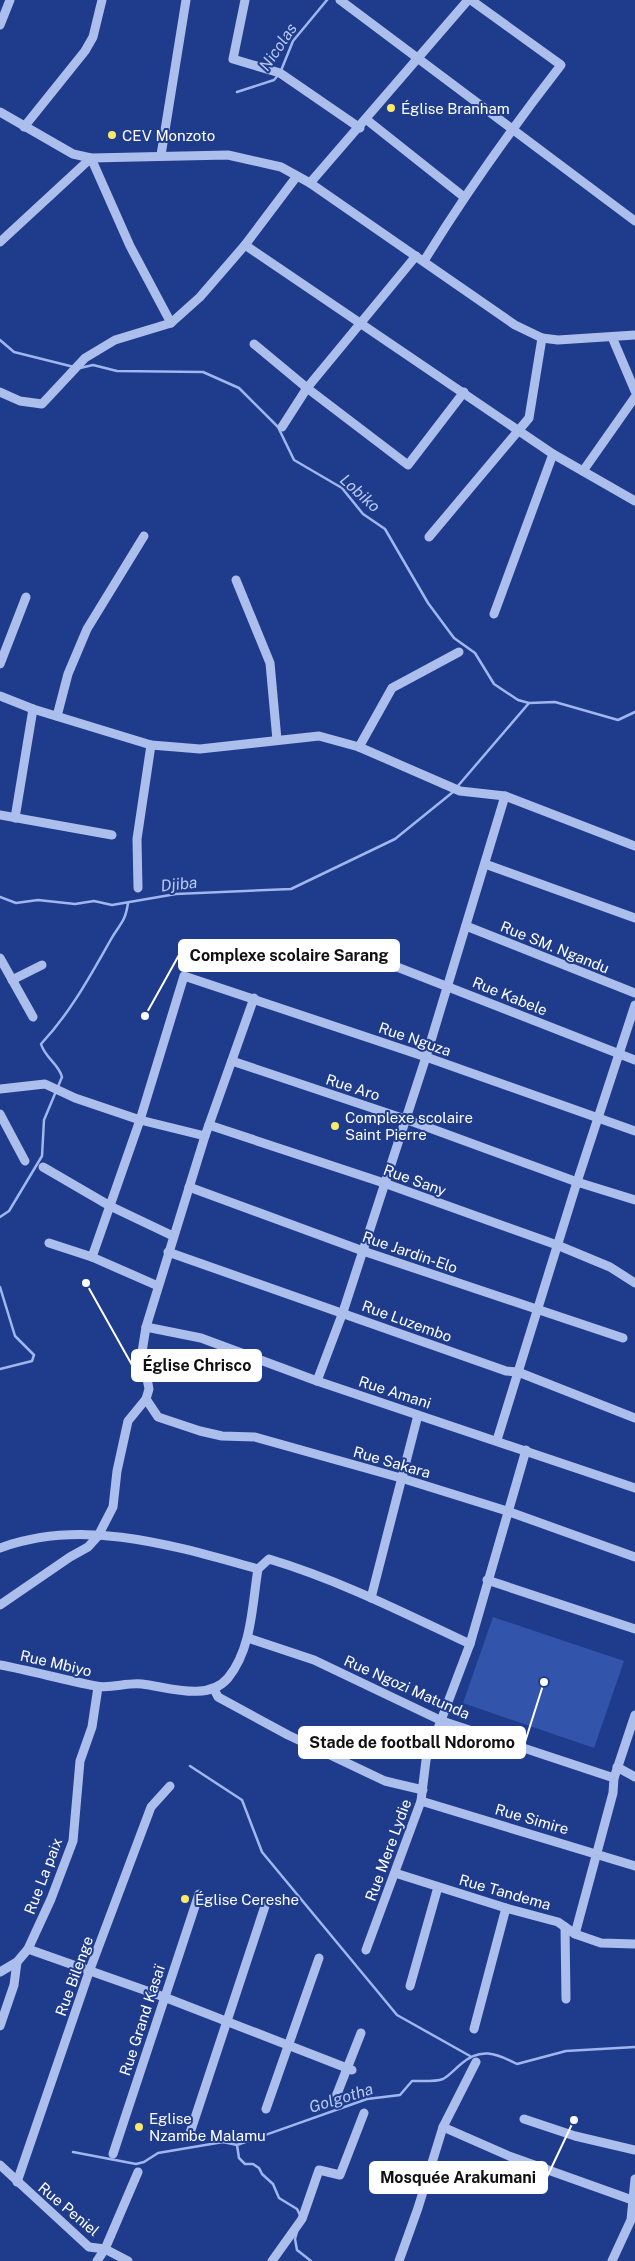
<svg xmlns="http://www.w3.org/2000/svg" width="635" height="2261" font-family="'Public Sans',sans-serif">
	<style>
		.green { fill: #3254aa }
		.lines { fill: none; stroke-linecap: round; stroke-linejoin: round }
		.stream { stroke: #9fb6ee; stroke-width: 2.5 }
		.minor { stroke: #acbeec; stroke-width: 9 }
		.poi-dot { fill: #faea6b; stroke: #1f3c8c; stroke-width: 2 }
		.labels { text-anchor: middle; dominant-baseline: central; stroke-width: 4; stroke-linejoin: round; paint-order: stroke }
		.poi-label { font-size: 15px; fill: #fff; stroke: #1f3c8c; text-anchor: start }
		.street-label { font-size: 15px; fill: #fff; stroke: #1f3c8c }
		.water-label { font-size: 16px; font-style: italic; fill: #b8c9f3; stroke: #1f3c8c }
		.leader { fill: none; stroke: #fff; stroke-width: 2 }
		.callout-dot { fill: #fff; stroke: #1f3c8c; stroke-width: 2 }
		.callout { fill: #fff; stroke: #fff; stroke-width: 2 }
		.callout-label { font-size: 16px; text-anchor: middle; font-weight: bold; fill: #111 }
	</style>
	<rect width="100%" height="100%" fill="#1f3c8c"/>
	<path class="green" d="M493 1617 624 1661 594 1748 463 1703Z"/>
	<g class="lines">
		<g class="stream">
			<path d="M237 92 274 80 280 73 293 41 327 0"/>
			<path d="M0 340 14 352 74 367"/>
			<path d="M80 368 93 365 117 371 203 372 239 388 278 427 294 460 342 488 363 514 385 529 428 603 454 638 475 653 494 684 518 700 529 703 555 702 618 720 635 712"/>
			<path d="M457 787 529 703"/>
			<path d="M0 897 16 903 38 900 75 904 94 901 112 905 176 894 291 889 395 839 453 792"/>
			<path d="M0 1217 9 1211 42 1156 44 1120 62 1077C59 1064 45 1058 41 1044 70 1013 89 978 110 941 119 924 125 924 128 903"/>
			<path d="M0 1287 15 1336 34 1355 32 1361 0 1369"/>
			<path d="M190 1766 242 1800 262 1852 397 2015 470 2056"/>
			<path d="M237 2145 239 2158 245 2164H253L259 2168 262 2174 273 2184 279 2198 297 2209 300 2215"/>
			<path d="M73 2152 136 2164 144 2162 158 2153 223 2142 237 2145 367 2099 400 2095 412 2081C421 2081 435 2082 443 2079 449 2076 456 2068 461 2064 480 2047 496 2053 517 2064L566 2051 635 2047"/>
			<path d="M297 2232 295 2239 297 2250 311 2261"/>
		</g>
		<g class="minor">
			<path d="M245 0 233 59 280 73 360 128"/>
			<path d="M340 0 635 221"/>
			<path d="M0 25 10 0"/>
			<path d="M0 112 73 154 91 158 228 155 281 167 310 183 515 325 542 338 558 340 635 335"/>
			<path d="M367 120 464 197"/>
			<path d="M24 127 85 51 93 37 102 0"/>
			<path d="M161 155 186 0"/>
			<path d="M310 183 468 0"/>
			<path d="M0 242 91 158 130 246 171 323"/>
			<path d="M245 245 553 454 635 501"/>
			<path d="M424 261C466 193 512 128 561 65L471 0"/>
			<path d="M612 337 635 391"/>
			<path d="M254 344 307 388 408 465 464 392"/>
			<path d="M0 392 20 401 42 404 85 358 115 340 171 323 200 297 245 245 297 176"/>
			<path d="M282 427 307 388 416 256"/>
			<path d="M583 471 635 397"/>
			<path d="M429 537 529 418 542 338"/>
			<path d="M236 580 270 663 277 740"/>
			<path d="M494 614 553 454"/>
			<path d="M0 664 26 597"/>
			<path d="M0 696 33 709 151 745 200 749 319 736 359 747 460 791 505 796 635 846"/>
			<path d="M57 716 68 674 87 629 144 536"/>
			<path d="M359 747 392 688 459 652"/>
			<path d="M0 815 112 835"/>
			<path d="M15 818 33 709"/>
			<path d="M485 864 635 918"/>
			<path d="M138 888 137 839 151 745"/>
			<path d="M466 926 635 993"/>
			<path d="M0 958 33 1017"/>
			<path d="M374 958 635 1060"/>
			<path d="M12 980 42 965"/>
			<path d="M232 1061 405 1119 577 1182 635 1200"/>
			<path d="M0 1089 45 1084 75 1098 140 1120 205 1136"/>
			<path d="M0 1114 25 1161"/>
			<path d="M209 1125 384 1183 557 1245 610 1267 635 1283"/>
			<path d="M43 1167 110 1206 173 1236"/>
			<path d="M189 1187 363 1251 623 1338"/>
			<path d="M49 1243 92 1257 158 1286"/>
			<path d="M168 1252 506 1371 518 1372 635 1418"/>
			<path d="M92 1257 140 1120 184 976 426 1057 635 1131"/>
			<path d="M146 1327 201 1338 317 1381 635 1488"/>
			<path d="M317 1381 343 1312 426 1057 505 796"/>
			<path d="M146 1399 158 1417 200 1431 222 1436 255 1437 401 1478 507 1511 635 1557"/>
			<path d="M497 1440 577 1182 635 1005"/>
			<path d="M0 1548C84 1517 175 1546 258 1569L269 1559C339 1580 404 1613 470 1644"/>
			<path d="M487 1580 635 1629"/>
			<path d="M371 1598 418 1415"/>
			<path d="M0 1605 70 1557 88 1547 98 1536 113 1507 117 1471 128 1421 146 1399 149 1389 142 1352 146 1327 205 1136 254 998"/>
			<path d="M248 1638 314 1660 442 1721 614 1778"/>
			<path d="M0 1665C32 1671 64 1680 96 1686 111 1689 127 1682 142 1684 168 1687 208 1702 228 1678 252 1649 252 1605 258 1569"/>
			<path d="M214 1689 218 1697 288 1735 385 1781 423 1790"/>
			<path d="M617 1767 635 1777"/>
			<path d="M421 1801 635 1866"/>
			<path d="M395 1873 506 1908 558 1922 575 1934 601 1943 635 1944"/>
			<path d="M565 1927 566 1999"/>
			<path d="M575 1934 613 1793 614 1778 635 1715"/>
			<path d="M28 1949 164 1997 352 2070"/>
			<path d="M366 1950 421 1801 426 1760 470 1644 526 1450"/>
			<path d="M0 1972 17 1962 28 1949 51 1899 73 1841 80 1761 92 1727 98 1687"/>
			<path d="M410 1986 438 1887"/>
			<path d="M0 2026 14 1985 17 1962"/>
			<path d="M474 2029 506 1908"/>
			<path d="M335 2099 361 2033"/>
			<path d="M266 2109 319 1958"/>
			<path d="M524 2119 575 2136 635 2150"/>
			<path d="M443 2127 509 2156 635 2201"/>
			<path d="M190 2133 265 1906"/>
			<path d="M113 2154 199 1894"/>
			<path d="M0 2165 89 2247 105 2249 128 2261"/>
			<path d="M17 2182 89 1972 151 1807 170 1786"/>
			<path d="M97 2261 105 2249 138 2172"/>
			<path d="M272 2261 302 2219 319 2170 340 2175 364 2113"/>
			<path d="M399 2261 418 2208 443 2127 476 2062"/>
			<path d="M612 2261 631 2220 635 2179"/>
		</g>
	</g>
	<g class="poi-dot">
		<circle cx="391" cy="108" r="5"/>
		<circle cx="112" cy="135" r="5"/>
		<circle cx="335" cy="1126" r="5"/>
		<circle cx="185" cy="1899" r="5"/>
		<circle cx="139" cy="2127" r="5"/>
	</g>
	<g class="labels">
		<g class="poi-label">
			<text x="401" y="108">Église Branham</text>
			<text x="122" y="135">CEV Monzoto</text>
			<text x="345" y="1117">Complexe scolaire<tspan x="345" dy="17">Saint Pierre</tspan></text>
			<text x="195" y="1899">Église Cereshe</text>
			<text x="149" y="2118">Eglise<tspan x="149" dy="17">Nzambe Malamu</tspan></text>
		</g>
		<g class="street-label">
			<text transform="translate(555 947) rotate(22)">Rue SM. Ngandu</text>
			<text transform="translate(510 996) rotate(22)">Rue Kabele</text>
			<text transform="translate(415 1039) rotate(19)">Rue Nguza</text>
			<text transform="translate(353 1087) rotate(18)">Rue Aro</text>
			<text transform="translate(415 1180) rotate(20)">Rue Sany</text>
			<text transform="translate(410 1252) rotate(19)">Rue Jardin-Elo</text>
			<text transform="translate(407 1321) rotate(20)">Rue Luzembo</text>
			<text transform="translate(395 1392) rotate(18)">Rue Amani</text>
			<text transform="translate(392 1462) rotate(16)">Rue Sakara</text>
			<text transform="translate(56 1663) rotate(13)">Rue Mbiyo</text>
			<text transform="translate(407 1687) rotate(24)">Rue Ngozi Matunda</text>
			<text transform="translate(532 1819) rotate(16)">Rue Simire</text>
			<text transform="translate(388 1850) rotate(-70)">Rue Mere Lydie</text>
			<text transform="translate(43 1876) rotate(-69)">Rue La paix</text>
			<text transform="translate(505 1892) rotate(16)">Rue Tandema</text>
			<text transform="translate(74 1976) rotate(-70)">Rue Bilenge</text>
			<text transform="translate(142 2020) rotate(-72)">Rue Grand Kasaï</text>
			<text transform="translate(69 2209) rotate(40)">Rue Peniel</text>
		</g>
		<g class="water-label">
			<text transform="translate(278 47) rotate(-56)">Nicolas</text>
			<text transform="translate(360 493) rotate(42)">Lobiko</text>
			<text transform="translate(179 884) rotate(-6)">Djiba</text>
			<text transform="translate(341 2098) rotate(-17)">Golgotha</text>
		</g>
	</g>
	<path class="leader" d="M145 1016L179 955M86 1283L132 1365M544 1682L525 1742M574 2120L547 2177"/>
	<g class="callout-dot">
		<circle cx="145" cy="1016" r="5"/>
		<circle cx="86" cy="1283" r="5"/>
		<circle cx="544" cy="1682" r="5"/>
		<circle cx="574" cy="2120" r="5"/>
	</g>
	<g class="callout">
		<rect x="179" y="940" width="220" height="31" rx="5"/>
		<rect x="132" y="1350" width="129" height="31" rx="5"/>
		<rect x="299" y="1727" width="226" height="31" rx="5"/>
		<rect x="370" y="2162" width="177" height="31" rx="5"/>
	</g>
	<g class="callout-label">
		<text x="289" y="961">Complexe scolaire Sarang</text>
		<text x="197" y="1371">Église Chrisco</text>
		<text x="412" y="1748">Stade de football Ndoromo</text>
		<text x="458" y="2183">Mosquée Arakumani</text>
	</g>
</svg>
